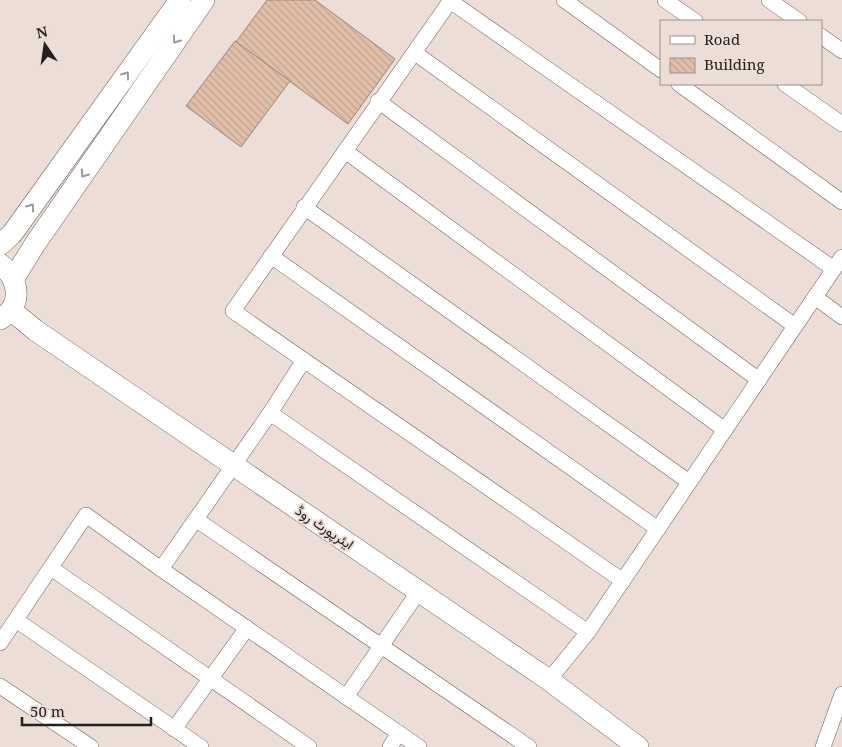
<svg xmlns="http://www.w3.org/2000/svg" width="842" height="747" font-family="'Noto Serif',Vazirmatn,serif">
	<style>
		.building { fill: url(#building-back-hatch); stroke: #948881 }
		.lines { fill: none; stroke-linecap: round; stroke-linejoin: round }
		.street-casing { stroke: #6c5f5a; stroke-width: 16 }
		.secondary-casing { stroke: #6c5f5a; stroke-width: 22 }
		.street { stroke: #fff; stroke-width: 15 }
		.secondary { stroke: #fff; stroke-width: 21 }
		.oneway { stroke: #9d9b9a }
		.labels { text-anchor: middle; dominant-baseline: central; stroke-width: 4; stroke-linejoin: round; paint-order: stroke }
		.street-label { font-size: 14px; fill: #25201e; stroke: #ecddd6 }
	</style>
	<defs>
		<pattern id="building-back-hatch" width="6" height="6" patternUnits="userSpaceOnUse" patternTransform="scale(1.25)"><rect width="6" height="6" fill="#e1bea8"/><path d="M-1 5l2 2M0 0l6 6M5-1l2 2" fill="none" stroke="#c1a390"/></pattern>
	</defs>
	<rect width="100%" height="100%" fill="#ecddd6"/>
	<g class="building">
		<path d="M267 0H315L395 59 348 124 236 42Z"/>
		<path d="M235 41 290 81 241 147 186 106Z"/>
	</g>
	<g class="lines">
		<defs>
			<g id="street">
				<path d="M451 0 233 311 623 581"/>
				<path d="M564 0 661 70"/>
				<path d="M665 0 695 21"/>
				<path d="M769 0 799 21"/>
				<path d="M450 1 834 269"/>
				<path d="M821 36 842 51"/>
				<path d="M415 53 795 326"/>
				<path d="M679 84 842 202"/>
				<path d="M785 84 842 124"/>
				<path d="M378 101 759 380"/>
				<path d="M345 151 725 430"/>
				<path d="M304 207 689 482"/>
				<path d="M271 256 658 529"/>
				<path d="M815 297 842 317"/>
				<path d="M270 413 588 632"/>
				<path d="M197 520 529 747"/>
				<path d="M51 568 309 747"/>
				<path d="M161 569 270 413 304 360"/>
				<path d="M16 620 201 747"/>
				<path d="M0 643 86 515 161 569 419 747"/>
				<path d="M549 680 588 632 842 257"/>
				<path d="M0 686 91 747"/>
				<path d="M346 697 419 591"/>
				<path d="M174 729 247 628"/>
				<path d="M390 747 399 733"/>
				<path d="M823 747 842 694"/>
			</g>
			<g id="secondary">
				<path d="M0 245 12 234 180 0"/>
				<path d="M0 264C19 278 24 306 0 319"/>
				<path d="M14 278 35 244 204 0"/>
				<path d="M11 310 35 330 549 680 638 747"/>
			</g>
		</defs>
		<use href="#street" class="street-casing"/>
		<use href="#secondary" class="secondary-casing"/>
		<use href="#street" class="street"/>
		<use href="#secondary" class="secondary"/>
	</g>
	<defs><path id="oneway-chevron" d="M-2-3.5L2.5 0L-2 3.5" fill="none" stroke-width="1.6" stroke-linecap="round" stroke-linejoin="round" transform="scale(1.25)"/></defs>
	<g class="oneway">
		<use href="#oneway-chevron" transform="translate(176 40) rotate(125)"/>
		<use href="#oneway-chevron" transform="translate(126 75) rotate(-54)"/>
		<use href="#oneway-chevron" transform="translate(84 174) rotate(125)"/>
		<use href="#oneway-chevron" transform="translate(31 207) rotate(-54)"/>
	</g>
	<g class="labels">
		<g class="street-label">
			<text transform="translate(325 527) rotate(34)">ایئرپورٹ روڈ</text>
		</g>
	</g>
	<rect x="660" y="20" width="162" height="65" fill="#ecddd6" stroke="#9c918c"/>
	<rect x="670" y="36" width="25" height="8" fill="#ffffff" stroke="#9c918c"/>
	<text x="704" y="45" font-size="15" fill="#25201e">Road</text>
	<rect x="670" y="58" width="25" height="15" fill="url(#building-back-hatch)" stroke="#9c918c"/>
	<text x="704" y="70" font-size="15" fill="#25201e">Building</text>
	<g transform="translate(45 45) rotate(347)" stroke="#ecddd6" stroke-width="4" paint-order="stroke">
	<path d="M0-4L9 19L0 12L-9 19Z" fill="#25201e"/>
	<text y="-8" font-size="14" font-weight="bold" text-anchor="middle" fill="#25201e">N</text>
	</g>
	<path d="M22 717v8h129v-8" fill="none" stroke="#25201e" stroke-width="2.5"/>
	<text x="30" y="717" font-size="15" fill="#25201e" stroke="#ecddd6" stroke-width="4" paint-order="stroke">50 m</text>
</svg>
